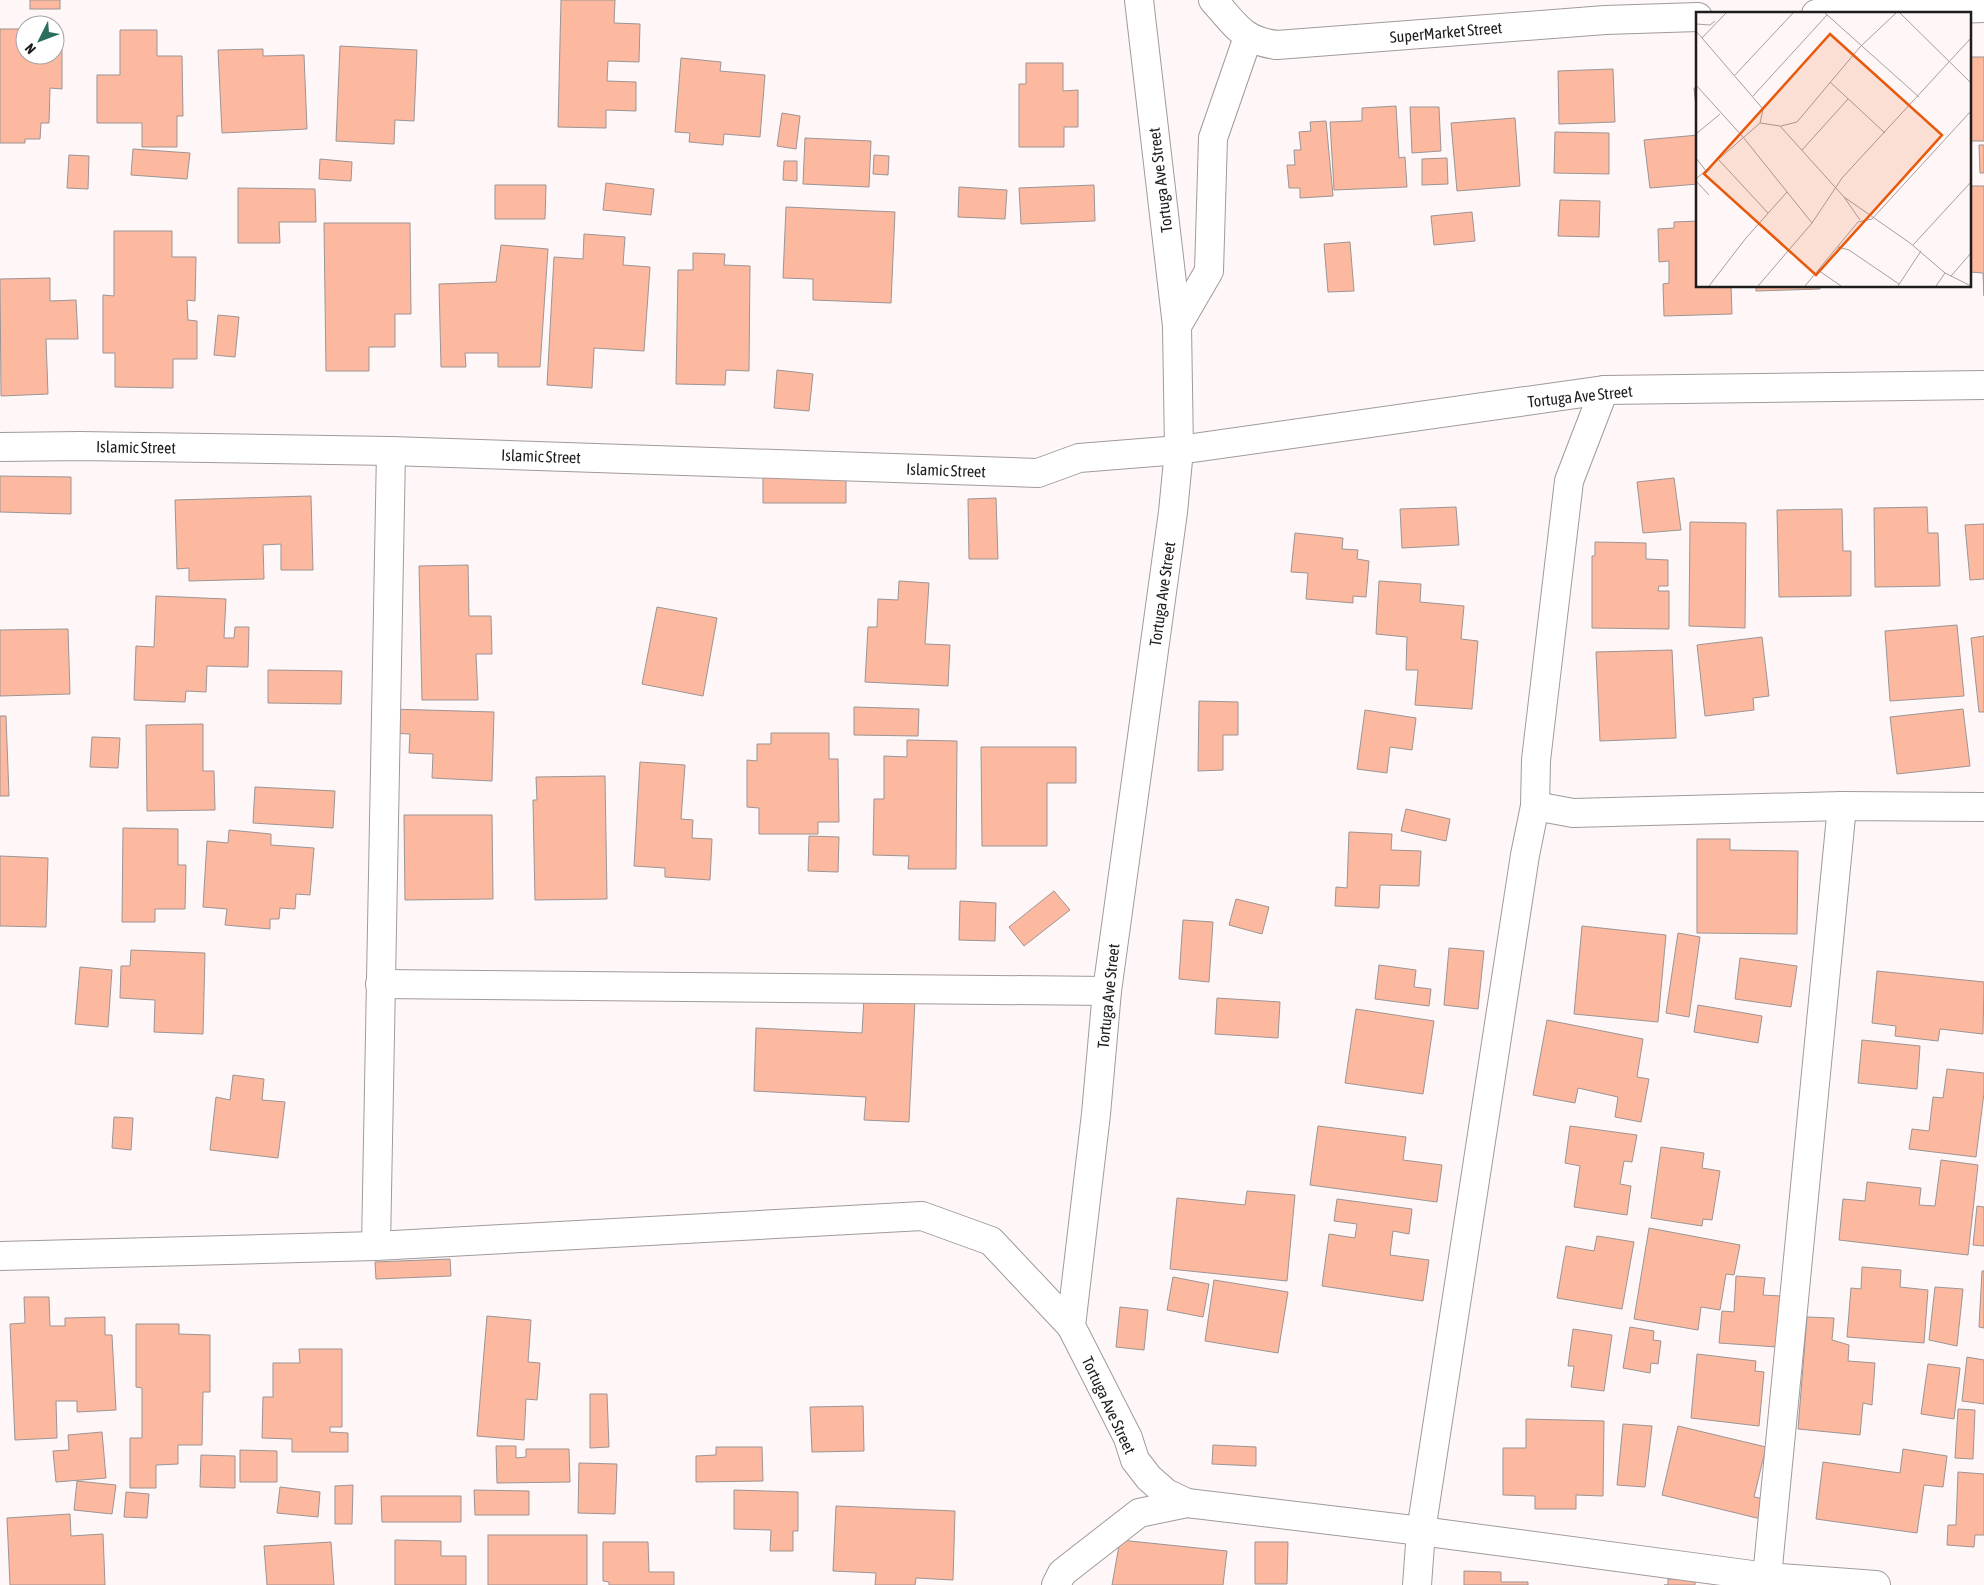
<svg xmlns="http://www.w3.org/2000/svg" width="1984" height="1585" font-family="'Asap Condensed',sans-serif">
	<style>
		.building { fill: #fdb8a0; stroke: #9c9593 }
		.lines { fill: none; stroke-linecap: round; stroke-linejoin: round }
		.minor-casing { stroke: #a19a9b; stroke-width: 30 }
		.minor { stroke: #fff; stroke-width: 28 }
		.labels { text-anchor: middle; dominant-baseline: central; stroke-width: 4.5; stroke-linejoin: round; paint-order: stroke }
		.street-label { font-size: 16px; fill: #1f1c1c; stroke: #fff }
		.inset-road { fill: none; stroke: #a59f9f; stroke-width: 1 }
		.view { fill: #e8590c; fill-opacity: 0.15; stroke: #e8590c; stroke-width: 2.5 }
		.inset-edge { fill: none; stroke: #1f1c1c; stroke-width: 2.5 }
	</style>
	<rect width="100%" height="100%" fill="#fef6f7"/>
	<g class="building">
		<rect x="30" y="0" width="30" height="9"/>
		<path d="M561 0H615L614 23 640 24 639 62 608 61 607 81 636 82V111L606 110V128L558 127Z"/>
		<path d="M0 29H25V55H55V49H62V89L50 88 49 123H41L40 139H25V143H0Z"/>
		<path d="M120 30H157V56H182L183 116H177V147H142V123H97V75H120Z"/>
		<path d="M340 46 417 50 414 121 395 120 394 144 336 141Z"/>
		<path d="M263 49V56L304 55 307 129 222 133 218 50Z"/>
		<rect x="1970" y="57" width="14" height="84"/>
		<path d="M681 58 721 62 720 71 765 75 760 137 724 134 723 145 689 142 690 133 675 132Z"/>
		<path d="M1026 63H1063V91L1078 90V127H1064V147H1019V84H1026Z"/>
		<path d="M1613 69 1615 122 1559 124 1558 71Z"/>
		<path d="M1694 88H1698V126Z"/>
		<path d="M1396 106 1399 158 1405 157 1407 187 1334 190 1330 122 1362 121V108Z"/>
		<path d="M1410 107H1439L1441 151 1412 153Z"/>
		<path d="M782 113 800 116 796 149 777 146Z"/>
		<path d="M1515 118 1520 186 1457 191 1451 123Z"/>
		<path d="M1326 121 1333 196 1300 198V188H1289L1287 165H1295L1294 150H1301L1299 132 1311 131 1310 122Z"/>
		<path d="M1555 132 1609 133V174L1554 173Z"/>
		<path d="M1698 135V184L1650 188 1644 140Z"/>
		<path d="M805 138 871 141 869 187 803 184Z"/>
		<path d="M1979 145H1984V173H1980Z"/>
		<path d="M133 149 190 153 187 179 131 175Z"/>
		<path d="M69 155 89 156 88 189 67 188Z"/>
		<path d="M874 155 889 156 888 175 873 174Z"/>
		<path d="M1447 158 1448 184 1422 185V159Z"/>
		<path d="M320 159 352 162 351 181 319 179Z"/>
		<path d="M784 161H797V181L783 180Z"/>
		<path d="M606 183 654 189 651 215 603 210Z"/>
		<path d="M495 185H546L545 219H495Z"/>
		<path d="M1094 185 1095 221 1021 224 1019 188Z"/>
		<path d="M1970 186H1984V296L1983 273 1970 272Z"/>
		<path d="M959 187 1007 190 1005 219 958 217Z"/>
		<path d="M238 188 315 189 316 222H279L280 243H238Z"/>
		<path d="M1560 200 1600 201 1599 237 1558 236Z"/>
		<path d="M786 207 895 212 891 303 813 300V279L783 278Z"/>
		<path d="M1472 212 1475 241 1434 245 1431 216Z"/>
		<path d="M1698 221V286H1731L1732 314 1664 316 1663 284 1669 283V261L1659 262 1658 229 1674 228V222Z"/>
		<path d="M324 223H410L411 314H395V347H369V371H326Z"/>
		<path d="M114 231H172V257H196L195 301 187 300 188 320 197 321V359H173V388L115 387V353H103V295L114 296Z"/>
		<path d="M584 234 625 237 623 265 650 267 644 351 594 348 592 388 547 385 554 257 583 259Z"/>
		<path d="M1350 242 1354 291 1328 292 1324 244Z"/>
		<path d="M501 245 548 249 540 367H498V353H465L466 367H441L439 284 496 282Z"/>
		<path d="M693 253 725 254 724 265 750 266 749 371 726 370 725 385 676 384 678 270H693Z"/>
		<path d="M50 278V301L76 300 78 339H46L48 394 1 396 0 279Z"/>
		<path d="M1756 286H1820V289L1756 291Z"/>
		<path d="M218 315 239 317 235 357 214 355Z"/>
		<path d="M777 370 813 374 809 411 774 408Z"/>
		<path d="M763 472 846 473V503H763Z"/>
		<path d="M0 476 71 477V514L0 512Z"/>
		<path d="M1674 478 1681 530 1643 533 1637 482Z"/>
		<path d="M311 496 313 570H281V544L263 545 264 579 189 581V568L177 569 175 500Z"/>
		<path d="M996 498 998 559H969L968 499Z"/>
		<path d="M1456 507 1459 545 1402 548 1400 509Z"/>
		<path d="M1927 507 1928 533H1938L1940 586 1875 587 1874 508Z"/>
		<path d="M1842 509 1843 551H1851V596L1779 597 1777 510Z"/>
		<path d="M1690 522 1746 523 1745 628 1689 626Z"/>
		<path d="M1984 524V579L1970 580 1965 525Z"/>
		<path d="M1295 533 1343 538 1342 549 1358 550 1357 559 1369 561 1366 597 1353 596V603L1306 599 1308 573 1291 572Z"/>
		<path d="M1595 542 1646 543V559L1668 560V586H1659L1658 591H1669V629L1592 628V556H1595Z"/>
		<path d="M468 565 469 616H491L492 654H476L478 700H422L419 566Z"/>
		<path d="M899 581 929 583 925 644 950 645 948 686 865 682 868 627H877L878 599 898 600Z"/>
		<path d="M1379 581 1421 584 1420 602 1464 606 1461 639 1478 641 1472 709 1415 705 1418 670H1406L1407 637 1376 634Z"/>
		<path d="M156 596 226 599 224 638H234L235 627H249L248 667 207 666 206 692 186 691 185 702 134 700 136 646 154 647Z"/>
		<path d="M657 607 717 618 703 696 642 684Z"/>
		<path d="M1957 625 1964 696 1890 701 1885 631Z"/>
		<path d="M68 629 70 694 0 696V630Z"/>
		<path d="M1984 636V712H1979L1971 638Z"/>
		<path d="M1762 637 1769 696 1753 698 1754 710 1705 716 1697 645Z"/>
		<path d="M1672 650 1676 738 1600 741 1596 652Z"/>
		<path d="M268 670 342 671 341 704 268 703Z"/>
		<path d="M1199 701 1238 702V735H1223V770L1198 771Z"/>
		<path d="M854 707 919 709 918 736 854 735Z"/>
		<path d="M390 709 494 712 492 781 432 778 433 754 409 753 410 734 389 733Z"/>
		<path d="M1963 709 1970 766 1897 774 1890 717Z"/>
		<path d="M1365 710 1416 718 1412 750 1390 747 1387 773 1357 769Z"/>
		<path d="M0 716H6L9 796H0Z"/>
		<path d="M203 724V771H214L215 810 147 811 146 725Z"/>
		<path d="M771 733H829V759H838L839 822H818V834H759V808L747 807V760L757 761V744H771Z"/>
		<path d="M92 737 120 738 118 768 90 767Z"/>
		<path d="M907 740 957 741 956 869H908L909 856 873 855 874 799H884V756L907 757Z"/>
		<path d="M981 747H1076V783H1047V846H982Z"/>
		<path d="M640 762 685 765 681 819 693 820 692 838 712 839 710 880 665 877V868L634 866Z"/>
		<path d="M605 776 607 899 535 900 533 800H537L536 777Z"/>
		<path d="M255 787 335 791 333 828 253 823Z"/>
		<path d="M1406 809 1450 819 1446 841 1401 831Z"/>
		<path d="M404 815H492L493 899 405 900Z"/>
		<path d="M123 828 178 829V865H186L185 909H155V922H122Z"/>
		<path d="M229 830 271 834V845L314 848 310 895 296 894 295 909 280 908 279 919H270V929L225 925 227 909 203 907 207 841 228 843Z"/>
		<path d="M1349 832 1392 834 1391 850 1421 851 1419 886 1380 885 1379 908 1335 906 1336 887 1347 888Z"/>
		<path d="M809 836 839 837 838 872 808 871Z"/>
		<path d="M1697 839H1730V850L1798 851 1797 934 1697 933Z"/>
		<path d="M0 856 48 858 46 927 0 926Z"/>
		<path d="M1054 891 1070 910 1024 946 1009 927Z"/>
		<path d="M1236 899 1269 907 1262 934 1229 925Z"/>
		<path d="M960 901 996 903 995 941 959 940Z"/>
		<path d="M1183 920 1213 922 1209 982 1179 979Z"/>
		<path d="M1582 926 1666 935 1658 1022 1574 1014Z"/>
		<path d="M1678 933 1700 937 1689 1017 1666 1013Z"/>
		<path d="M1449 948 1484 951 1478 1009 1444 1005Z"/>
		<path d="M131 950 205 953 203 1034 154 1032 155 1000 120 998 121 966H130Z"/>
		<path d="M1740 958 1797 966 1791 1007 1735 999Z"/>
		<path d="M1379 965 1416 970 1414 987 1431 989 1429 1006 1375 999Z"/>
		<path d="M80 967 112 970 108 1027 75 1024Z"/>
		<path d="M1877 971 1984 982 1983 1034 1940 1029 1938 1041 1895 1036 1896 1026 1872 1023Z"/>
		<path d="M864 997 915 1000 909 1122 864 1120 866 1097 754 1091 756 1028 862 1033Z"/>
		<path d="M1217 998 1280 1002 1278 1038 1215 1034Z"/>
		<path d="M1698 1005 1762 1016 1758 1043 1694 1032Z"/>
		<path d="M1356 1009 1434 1021 1423 1094 1345 1083Z"/>
		<path d="M1547 1020 1643 1039 1637 1077 1649 1079 1641 1122 1615 1117 1618 1097 1578 1088 1575 1103 1533 1095Z"/>
		<path d="M1862 1040 1920 1046 1917 1089 1858 1083Z"/>
		<path d="M1947 1069 1984 1073V1093L1976 1157 1909 1149 1912 1129 1929 1131 1933 1097 1943 1098Z"/>
		<path d="M233 1075 264 1079 262 1100 285 1102 278 1158 210 1150 216 1097 230 1100Z"/>
		<path d="M114 1117 133 1118 131 1150 112 1148Z"/>
		<path d="M1318 1126 1406 1137 1403 1160 1442 1165 1437 1202 1310 1185Z"/>
		<path d="M1570 1126 1637 1135 1632 1162 1624 1161 1620 1184 1631 1186 1627 1215 1574 1207 1580 1166 1565 1163Z"/>
		<path d="M1661 1147 1704 1153 1702 1168 1720 1171 1712 1220 1703 1219 1702 1226 1651 1218Z"/>
		<path d="M1941 1160 1978 1165 1968 1255 1839 1240 1843 1199 1865 1201 1867 1182 1921 1188 1919 1205 1935 1206Z"/>
		<path d="M1247 1191 1295 1195 1287 1281 1170 1269 1177 1198 1245 1205Z"/>
		<path d="M1337 1199 1412 1209 1409 1234 1393 1231 1390 1255 1429 1260 1423 1301 1322 1286 1329 1234 1355 1238 1357 1224 1334 1221Z"/>
		<path d="M1977 1206 1984 1207V1246L1973 1245Z"/>
		<path d="M1649 1228 1740 1245 1734 1275 1726 1274 1720 1310 1701 1307 1698 1330 1634 1319Z"/>
		<path d="M1597 1236 1634 1242 1622 1309 1557 1298 1566 1246 1594 1251Z"/>
		<path d="M450 1259 451 1276 376 1279 375 1262Z"/>
		<path d="M1862 1267 1901 1270 1900 1287 1928 1290 1924 1343 1847 1337 1851 1288 1861 1289Z"/>
		<path d="M1982 1271H1984V1328L1979 1327Z"/>
		<path d="M1736 1276 1765 1278 1763 1295 1781 1296 1777 1347 1719 1343 1722 1311 1734 1312Z"/>
		<path d="M1173 1277 1209 1284 1203 1317 1167 1310Z"/>
		<path d="M1214 1280 1288 1292 1278 1353 1205 1341Z"/>
		<path d="M1935 1287 1963 1289 1957 1346 1929 1340Z"/>
		<path d="M24 1297H49L50 1326H65V1318L105 1317V1335H112L116 1410 77 1412V1401H56L57 1438 15 1440 10 1324 25 1323Z"/>
		<path d="M1120 1307 1148 1310 1144 1350 1116 1347Z"/>
		<path d="M487 1316 531 1320 528 1362 540 1363 537 1400 526 1399 524 1440 477 1436Z"/>
		<path d="M1807 1317 1834 1318 1832 1340 1849 1345 1848 1361 1875 1363 1872 1405 1863 1403 1860 1435 1798 1429Z"/>
		<path d="M136 1324H179V1334L210 1335V1392H203L202 1445H178V1464L156 1465V1488H130V1438H142V1388L136 1387Z"/>
		<path d="M1630 1327 1654 1331 1653 1340 1661 1341 1658 1364 1651 1363 1650 1373 1623 1368Z"/>
		<path d="M1573 1329 1612 1335 1604 1391 1571 1387 1574 1366H1568Z"/>
		<path d="M299 1349H342V1427H330V1432L348 1433V1452H292V1439L262 1438 263 1397H273V1363H300Z"/>
		<path d="M1697 1354 1756 1361 1755 1371 1764 1372 1759 1426 1691 1418Z"/>
		<path d="M1967 1357 1984 1360V1404L1962 1401Z"/>
		<path d="M1928 1364 1960 1368 1954 1419 1921 1414Z"/>
		<path d="M590 1394H607L609 1447 590 1448Z"/>
		<path d="M863 1406 864 1451 812 1452 810 1407Z"/>
		<path d="M1958 1409 1975 1410 1973 1459 1955 1458Z"/>
		<path d="M1526 1419 1604 1421 1603 1496 1576 1495V1509H1535V1496L1503 1495V1448H1526Z"/>
		<path d="M1623 1424 1652 1426 1645 1487 1617 1485Z"/>
		<path d="M1678 1426 1766 1447 1754 1497 1766 1499 1761 1519 1662 1495Z"/>
		<path d="M102 1432 106 1478 56 1482 53 1451 69 1450 68 1435Z"/>
		<path d="M1213 1445 1256 1447V1466L1212 1464Z"/>
		<path d="M496 1446H516V1458L526 1457V1449H569L570 1482 497 1483Z"/>
		<path d="M716 1447H762L763 1481 696 1482V1456L716 1455Z"/>
		<path d="M1903 1449 1947 1456 1943 1487 1924 1485 1917 1533 1816 1519 1823 1462 1900 1473Z"/>
		<path d="M240 1450 277 1451V1482H240Z"/>
		<path d="M201 1455 235 1456V1488L200 1487Z"/>
		<path d="M579 1463 617 1464 615 1514 578 1513Z"/>
		<path d="M1958 1472 1984 1474V1535H1975L1974 1547 1947 1545 1948 1525H1956Z"/>
		<path d="M77 1481 116 1485 112 1514 74 1510Z"/>
		<path d="M353 1485 352 1524H335V1486Z"/>
		<path d="M280 1487 320 1492 318 1517 277 1513Z"/>
		<path d="M474 1490 529 1491V1515H475Z"/>
		<path d="M734 1490 798 1492V1531H793V1551H770L771 1530 734 1529Z"/>
		<path d="M126 1492 149 1494 147 1518 124 1517Z"/>
		<path d="M381 1496H461V1522H382Z"/>
		<path d="M836 1506 955 1511 953 1580 916 1578 915 1585H875L876 1573 833 1571Z"/>
		<path d="M70 1514 71 1536 103 1534 105 1585H10L7 1518Z"/>
		<rect x="488" y="1535" width="99" height="50"/>
		<path d="M395 1540 441 1541V1556H466V1585H395Z"/>
		<path d="M1120 1540 1227 1551 1223 1585H1112Z"/>
		<path d="M331 1542 334 1585H267L264 1546Z"/>
		<path d="M603 1542H648L649 1572H674V1585H609V1582L603 1581Z"/>
		<path d="M1255 1542H1288L1287 1584H1255Z"/>
		<path d="M1464 1571 1501 1572V1582H1528V1585H1464Z"/>
		<path d="M1668 1579 1695 1580V1585H1664H1668Z"/>
	</g>
	<g class="lines">
		<defs>
			<g id="minor">
				<path d="M1139 0 1177 326 1179 450 1173 512 1107 991 1096 1114 1071 1326 1128 1438 1135 1460 1149 1478 1166 1493 1187 1503"/>
				<path d="M1213 0C1235 24 1242 41 1277 45L1605 20 1698 17"/>
				<path d="M1816 14 1984 8"/>
				<path d="M1177 326 1209 271 1213 138 1248 37"/>
				<path d="M0 447 80 446 391 451 1038 473 1079 458 1179 450 1604 390 1984 385"/>
				<path d="M1535 806 1573 813 1842 806 1984 807"/>
				<path d="M380 984 1107 991"/>
				<path d="M376 1246 391 451"/>
				<path d="M0 1256 376 1246 922 1216 991 1241 1071 1326"/>
				<path d="M1767 1577 1842 806"/>
				<path d="M1056 1585 1062 1573 1139 1513 1187 1503 1421 1531 1767 1577 1876 1585"/>
				<path d="M1417 1585 1421 1531 1525 855 1535 806 1536 760 1569 481 1604 390"/>
			</g>
		</defs>
		<use href="#minor" class="minor-casing"/>
		<use href="#minor" class="minor"/>
	</g>
	<g class="labels">
		<g class="street-label">
			<text transform="translate(1446 32) rotate(-5)">SuperMarket Street</text>
			<text transform="translate(1160 180) rotate(-97)">Tortuga Ave Street</text>
			<text transform="translate(1580 396) rotate(-6)">Tortuga Ave Street</text>
			<text transform="translate(136 447) rotate(1)">Islamic Street</text>
			<text transform="translate(541 456) rotate(2)">Islamic Street</text>
			<text transform="translate(946 470) rotate(2)">Islamic Street</text>
			<text transform="translate(1162 594) rotate(-82)">Tortuga Ave Street</text>
			<text transform="translate(1108 996) rotate(-84)">Tortuga Ave Street</text>
			<text transform="translate(1109 1405) rotate(65)">Tortuga Ave Street</text>
		</g>
	</g>
	<g transform="translate(1696 12)">
		<rect width="275" height="275" fill="#fef6f7"/>
		<path class="inset-road" d="M129 1 223 85M204 1 275 71M0 12 14 13 19 9M0 19 67 97 64 111 0 167M6 26 30 1M39 63 97 1M134 70 189 121M0 73 47 125 116 211M57 84 131 3M64 111 84 114 148 185 214 231 249 261 275 274M85 114 101 110 164 35 200 1M0 122 24 102M106 138 152 87M0 146 10 159M22 147 72 201M0 169 13 183M148 185 164 208M217 233 275 170M142 235 153 238 203 272M122 258 145 274M255 264 275 241M13 274 50 226 91 180M62 274 116 211 146 166 275 26M109 274 162 210 176 207 275 99M202 274 225 239M240 274 249 261"/>
		<path class="view" d="M134 22 246 123 120 263 8 162Z"/>
		<rect width="275" height="275" class="inset-edge"/>
	</g>
	<g transform="translate(40 40) rotate(228)"><circle r="24" fill="#ffffff" stroke="#a5a4a4"/>
	<path d="M0-4L9 19L0 12L-9 19Z" fill="#2b6e5e"/>
	<text y="-8" font-size="14" font-weight="bold" text-anchor="middle" fill="#1f1c1c">N</text>
	</g>
</svg>
